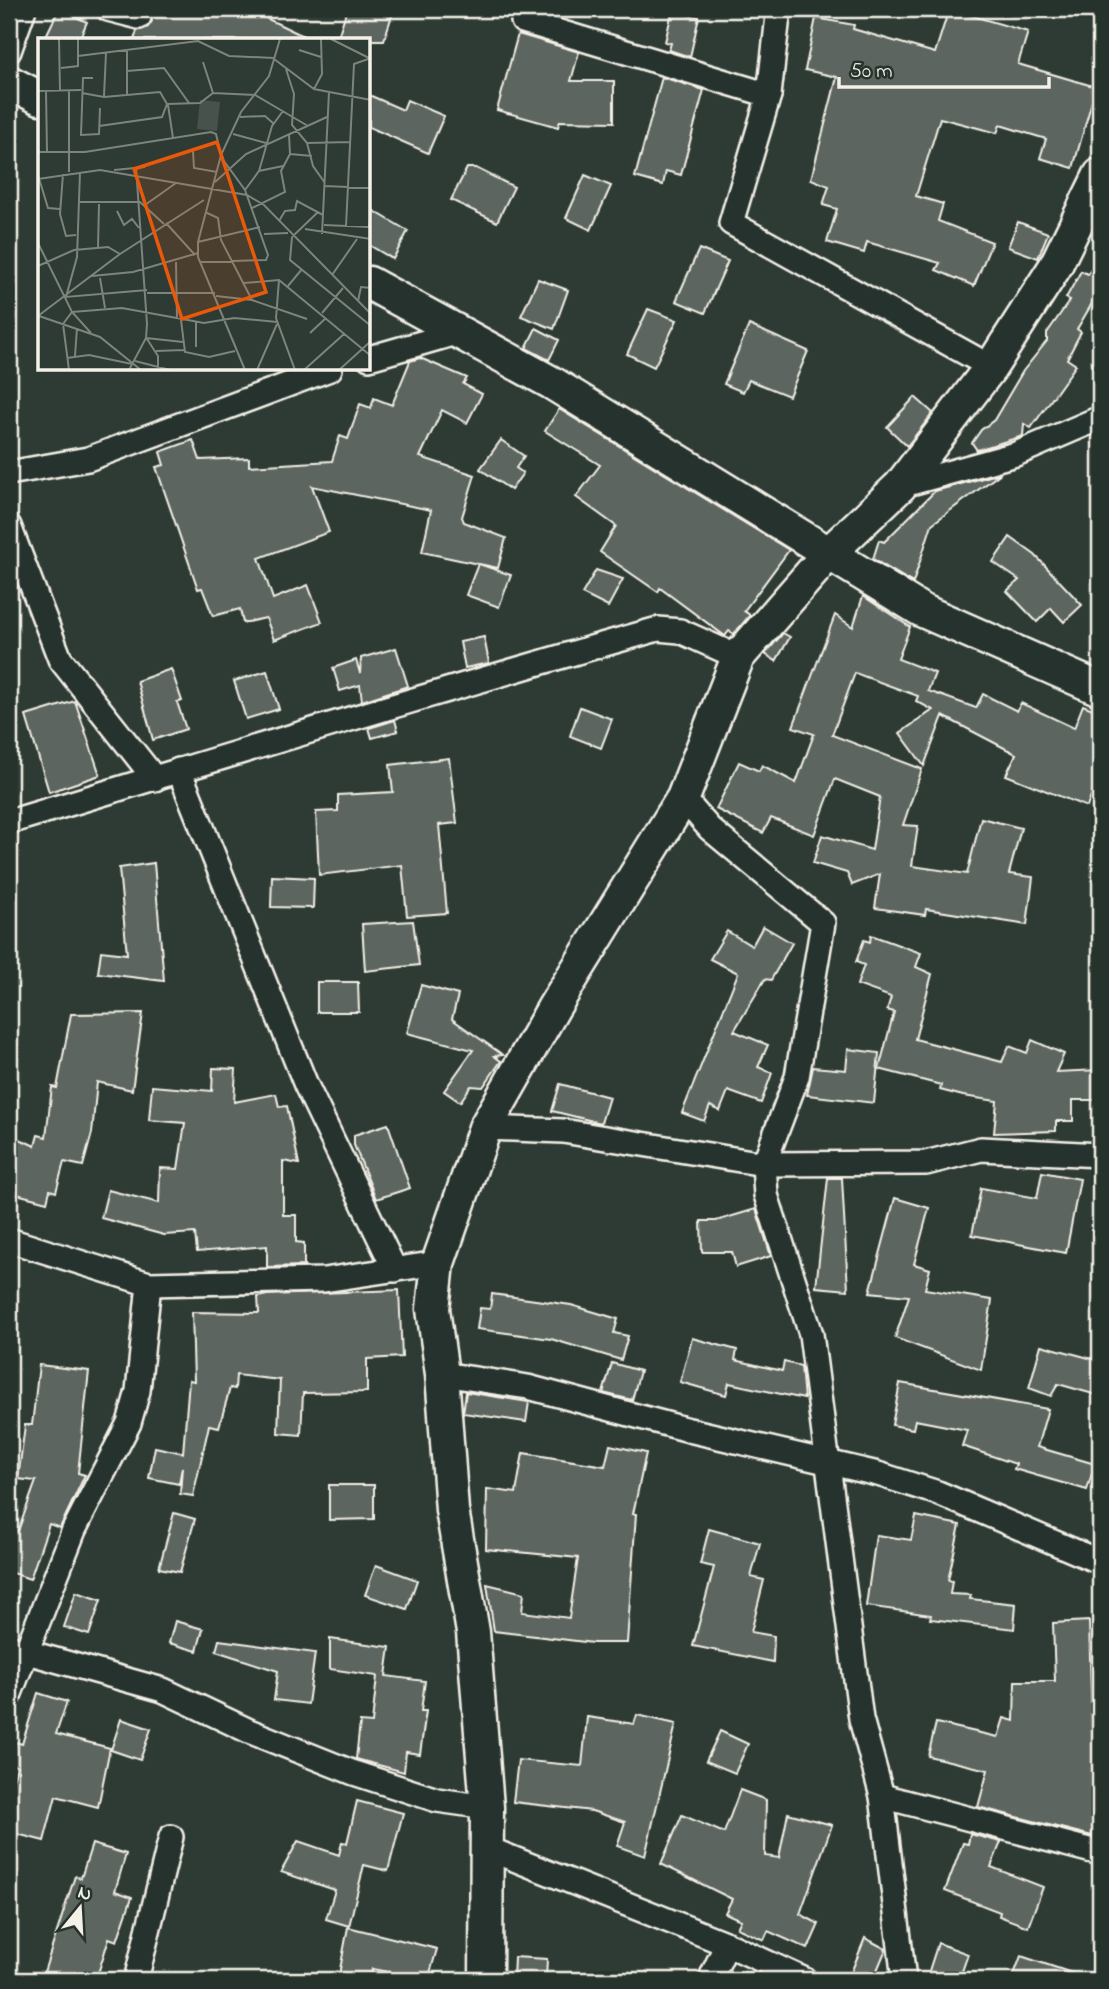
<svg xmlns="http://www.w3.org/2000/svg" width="1109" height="1989" font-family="'Indie Flower',sans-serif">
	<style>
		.building { fill: #5c655e; stroke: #f4f1e8; stroke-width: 2 }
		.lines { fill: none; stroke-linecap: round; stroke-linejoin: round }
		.street-casing { stroke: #f4f1e8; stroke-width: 28 }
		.secondary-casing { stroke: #f4f1e8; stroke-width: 37 }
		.street { stroke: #26332d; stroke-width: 23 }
		.secondary { stroke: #26332d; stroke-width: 32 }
		.inset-road { fill: none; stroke: #7d847c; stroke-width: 2 }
		.view { fill: #e8590c; fill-opacity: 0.15; stroke: #e8590c; stroke-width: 3.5 }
		.inset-edge { fill: none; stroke: #f4f1e8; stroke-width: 3.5 }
	</style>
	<rect width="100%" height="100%" fill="#2e3b34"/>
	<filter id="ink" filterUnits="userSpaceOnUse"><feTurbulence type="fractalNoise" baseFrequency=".0143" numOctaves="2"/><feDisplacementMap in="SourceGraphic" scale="14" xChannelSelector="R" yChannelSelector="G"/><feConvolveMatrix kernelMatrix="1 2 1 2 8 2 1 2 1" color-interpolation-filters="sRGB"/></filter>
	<g filter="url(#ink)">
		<g class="building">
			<path d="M59 9 87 22 79 40H44Z"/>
			<path d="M150 9H247L312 40H134L137 31 148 27 152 21Z"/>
			<path d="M347 9H394L384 40H337Z"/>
			<path d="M949 9 1028 32 1018 64 1096 87 1073 168 1040 158 1046 139 1000 125 997 133 940 118 916 196 943 204 938 221 992 242 974 286 936 270 940 263 867 242 864 253 827 242 837 209 823 205 829 186 811 179 837 77 805 70 816 18 854 25 853 29 935 53Z"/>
			<path d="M672 12 699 17 690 57 669 50 671 43 665 42Z"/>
			<path d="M518 34 579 52 571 81H614V122L560 121 558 127 497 110Z"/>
			<path d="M662 77 704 90 681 175 666 171 663 185 635 177Z"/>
			<path d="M369 95 403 110 407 100 444 116 428 153 369 127Z"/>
			<path d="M467 168H476L514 187 497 222 451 200Z"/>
			<path d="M585 175 611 186 591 230 566 218Z"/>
			<path d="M369 208 408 231 393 259 369 245Z"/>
			<path d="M1018 222 1048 233 1038 258 1008 247Z"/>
			<path d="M699 249 728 261 705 313 676 301Z"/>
			<path d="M1100 256V290L1077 329 1081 332 1067 359 1076 365 1031 428 1024 424 1023 436 977 450 972 443 981 430 994 420 1023 371 1047 341V333L1070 300 1066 298 1081 271 1088 274Z"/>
			<path d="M538 279 568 290 554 329 521 316Z"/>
			<path d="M648 309 677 320 654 367 627 354Z"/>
			<path d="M749 325 808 351 789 396 749 380 743 392 724 384Z"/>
			<path d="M536 328 559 340 549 360 526 348Z"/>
			<path d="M420 358 467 378 463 384 482 394 467 423 442 410 420 457 475 475 462 517 464 522 506 538 498 568 479 564 511 575 499 607 466 595 478 564 422 552 431 510 312 486 329 532 259 558 273 599 308 585 322 622 274 640 266 618 243 623 240 609 213 616 202 588 198 589 156 467 164 465 160 452 193 440 200 460 249 458V466L332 461 340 436 348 439 360 404 371 408 374 398 392 405 410 361Z"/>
			<path d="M915 397 933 413 907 446 887 427Z"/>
			<path d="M559 409 789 550 744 611 750 615 734 634 729 631 725 636 660 588 658 592 600 552 616 526 576 497 600 465 545 431Z"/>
			<path d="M501 440 524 456 516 468 523 473 511 490 480 469Z"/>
			<path d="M1001 473 932 524 913 583 873 559 879 540 884 542 935 491Z"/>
			<path d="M1010 537 1035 555 1082 605 1064 622 1051 608 1037 622 1007 591 1019 580 993 562Z"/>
			<path d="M596 570 623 579 608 607 582 594Z"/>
			<path d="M863 596 910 627 898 659 935 673 928 691 976 708 983 694 1017 711 1021 703 1074 728 1083 705 1100 712V773L1087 807 1006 775 1016 754 943 716 924 766 900 733 933 710 916 701 918 696 855 673 832 735 922 769 903 825 918 826 912 866 967 874 981 818 1021 828 1009 874 1033 877 1027 925 926 909 925 915 875 908 880 874 852 885 847 873 813 863 822 835 872 850 880 797 835 779 814 835 771 818 763 833 716 809 739 762 759 771 762 765 796 783 814 734 793 727 835 615 853 627Z"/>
			<path d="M783 633 790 637 776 661 765 654Z"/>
			<path d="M484 637 489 663 465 668 460 642Z"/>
			<path d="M396 648 408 686 362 701 360 685 340 691 333 668 356 660 360 673 361 658Z"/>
			<path d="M171 669 182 701 177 702 186 729 153 740 137 681Z"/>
			<path d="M267 671 279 709 246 719 234 681Z"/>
			<path d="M75 701 100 775 49 792 26 716Z"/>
			<path d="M580 707 612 719 601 748 570 736Z"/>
			<path d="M395 720 398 731 372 738 369 728Z"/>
			<path d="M449 758 457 823 439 825 447 913 407 916 402 865 319 875 316 812 338 811V795L393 792 390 765Z"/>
			<path d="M154 863 164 981 98 973 101 951 127 954 119 868Z"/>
			<path d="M272 876 314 878 313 908 271 907Z"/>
			<path d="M413 921 419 965 365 971 362 924Z"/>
			<path d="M763 926 792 943 771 980 765 979 734 1031 768 1045 758 1067 772 1073 761 1103 728 1091 720 1111 710 1106 704 1121 682 1113 738 973 710 959 727 931 752 946Z"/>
			<path d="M871 935 921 953 916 967 932 974 915 1039 1002 1062 1009 1046 1027 1053 1032 1040 1064 1054 1056 1072 1100 1070V1100H1073V1121H1056V1131L994 1133 997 1101 963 1096 940 1090 941 1085 879 1069 894 1012 887 1010 891 997 857 985 864 965 856 962 864 940 870 942Z"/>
			<path d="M317 982H358L359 1012H317Z"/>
			<path d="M421 985 458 995 452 1019 503 1055 494 1056 501 1061 483 1087 471 1086 460 1102 444 1091 473 1050 407 1033Z"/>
			<path d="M143 1013 132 1090 97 1082 92 1133 83 1166 64 1162 56 1192 50 1190 47 1202 9 1192V1134L35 1146 38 1135 46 1137 52 1087 57 1088 71 1014Z"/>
			<path d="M848 1049 879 1053 874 1103 807 1095 813 1067 846 1070Z"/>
			<path d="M213 1068 236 1069 234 1102 276 1094 279 1107 287 1106 299 1164 283 1161V1215H296V1242L304 1243V1266L267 1267V1246L197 1252 195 1233 164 1235 101 1218 108 1190 159 1203 160 1168 178 1169 185 1123 149 1120 152 1086 212 1091Z"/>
			<path d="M560 1084 609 1097 601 1123 552 1111Z"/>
			<path d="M388 1124 410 1188 376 1199 354 1145V1135Z"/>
			<path d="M1042 1172 1080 1179 1066 1253 972 1235 981 1188 1037 1198Z"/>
			<path d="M828 1178H842L848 1290 816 1287Z"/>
			<path d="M895 1198 929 1208 914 1264 930 1269 925 1289 992 1300 981 1370 895 1338 909 1296 870 1292Z"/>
			<path d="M756 1209 771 1256 736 1267 732 1252H702L701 1221H716Z"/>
			<path d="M399 1290 402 1357 367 1359V1392L303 1393 301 1435 278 1433 280 1380 236 1375 235 1389 230 1388 219 1427 209 1425 193 1496 180 1494 182 1467 179 1484 149 1478 155 1447 183 1453 189 1380 194 1381 192 1312 259 1313 258 1297 267 1295Z"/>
			<path d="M492 1294 571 1305 618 1319 614 1333 628 1336 621 1360 551 1339 477 1329 480 1308 490 1309Z"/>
			<path d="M692 1338 737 1350 735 1360 782 1371 784 1362 801 1366 804 1399 729 1383 726 1395 680 1382Z"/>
			<path d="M1041 1345 1100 1361V1396L1058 1384 1051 1396 1029 1388Z"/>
			<path d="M612 1363 640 1371 632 1400 603 1393Z"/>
			<path d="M39 1365 89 1371 78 1473 85 1475 60 1528 49 1524 30 1579 9 1572V1528L18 1531 36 1481 18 1479 25 1425H32Z"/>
			<path d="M900 1383 1048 1409 1037 1447 1095 1464 1087 1490 1014 1469 1016 1464 962 1446 967 1430 915 1420 913 1429 892 1425Z"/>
			<path d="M466 1392 529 1402 526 1422 463 1413Z"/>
			<path d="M610 1445 646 1453 633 1514H636L627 1643H593L494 1631 487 1584 524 1593 522 1612 569 1618 578 1558 486 1549 487 1489 516 1493 523 1453 605 1466Z"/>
			<path d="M329 1485H374V1519L329 1520Z"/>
			<path d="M174 1513 195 1519 180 1572 159 1568Z"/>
			<path d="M916 1516 960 1525 948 1580 952 1581 950 1594 971 1595 970 1599 1016 1604 1014 1629 930 1619 931 1615 866 1606 876 1535 911 1540Z"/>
			<path d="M709 1529 760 1543 751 1577 764 1580 751 1632 774 1636 773 1662 693 1646 714 1567 700 1564Z"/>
			<path d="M376 1565 417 1580 407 1609 365 1595Z"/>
			<path d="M76 1592 101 1600 89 1635 64 1627Z"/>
			<path d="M175 1621 203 1629 197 1651 169 1643Z"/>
			<path d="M1089 1621 1092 1728 1096 1714 1100 1715V1805L1092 1836 978 1807 988 1770 928 1756 936 1723 998 1737 1004 1718 1014 1721 1015 1681H1055L1053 1623Z"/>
			<path d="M330 1639 390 1647 386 1676 425 1681 421 1711H426L420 1754 406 1752 404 1772 356 1759 360 1722 372 1723 377 1676 330 1669Z"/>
			<path d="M219 1640 315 1653 308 1704 274 1700 278 1671 216 1651Z"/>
			<path d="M38 1693 67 1702 56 1734 110 1748 98 1807 56 1796 44 1841 9 1832V1796L17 1766 9 1764 16 1742 22 1744Z"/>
			<path d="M637 1715 676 1724 645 1856 617 1846 625 1822 592 1811 513 1802 518 1760 582 1766 587 1717 634 1724Z"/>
			<path d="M121 1719 151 1729 140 1760 111 1750Z"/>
			<path d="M720 1731 748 1744 735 1773 706 1761Z"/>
			<path d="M740 1790 766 1800 765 1856 779 1858 788 1813 832 1825 800 1914 819 1924 808 1949 768 1931 764 1940 737 1928 741 1920 725 1913 732 1899 661 1864 682 1815 724 1833Z"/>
			<path d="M357 1801 403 1813 388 1871 364 1865 349 1926 326 1919 335 1890 281 1872 298 1841 339 1855 342 1842 347 1843Z"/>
			<path d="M970 1834 1001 1842 991 1867 1043 1887 1028 1927 999 1916 1000 1912 945 1891 963 1843 968 1844Z"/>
			<path d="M92 1844 126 1854 115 1891 132 1897 117 1941 109 1938 96 1980H58L59 1976 44 1972 75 1876 81 1878Z"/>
			<path d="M348 1927 437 1949 428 1980 372 1969 370 1980H338Z"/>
			<path d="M865 1938 886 1949 873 1980H848Z"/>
			<path d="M938 1943 968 1954 959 1980H926Z"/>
			<path d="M1021 1956 1081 1976V1980H1012Z"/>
			<path d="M514 1957 547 1959 546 1980H513Z"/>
		</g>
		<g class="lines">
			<defs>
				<g id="street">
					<path d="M108 9 139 17"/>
					<path d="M778 16 769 95 731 223 991 367"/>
					<path d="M523 21 769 95"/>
					<path d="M9 51 24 9"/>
					<path d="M1090 197 1100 220"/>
					<path d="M369 358 456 333"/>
					<path d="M9 473 88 459 330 369"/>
					<path d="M900 486 1016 454 1100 418"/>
					<path d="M9 526 60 659 155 779"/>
					<path d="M179 770 306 1085 395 1270"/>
					<path d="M683 798 710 829 823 923 797 1077 764 1164 766 1195 811 1334 861 1719 882 1796 904 1980"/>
					<path d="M9 822C225 757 440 690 658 629L680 631 738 657"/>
					<path d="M485 1128 563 1131 764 1164 926 1163 981 1149 1100 1155"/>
					<path d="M9 1240 149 1284 324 1280 438 1263"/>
					<path d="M442 1374 528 1387 689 1430 878 1474 938 1493 1100 1562"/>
					<path d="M9 1647 163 1690 249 1731 354 1773 437 1800 487 1807"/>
					<path d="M9 1696 74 1530 129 1423 138 1391 149 1284"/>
					<path d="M882 1796 1100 1853"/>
					<path d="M489 1849 727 1944 805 1980"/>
					<path d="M136 1980 171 1837"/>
					<path d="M710 1980 727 1944"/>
				</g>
				<g id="secondary">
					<path d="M9 82 40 98"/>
					<path d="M369 283 552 383 921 610 1100 689"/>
					<path d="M486 1980 487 1807 473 1632 452 1510 442 1374 433 1309 438 1263 485 1128 554 1007 683 798 738 657 828 554 900 486 991 367 1055 267 1100 175"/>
				</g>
			</defs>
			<use href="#street" class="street-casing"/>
			<use href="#secondary" class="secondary-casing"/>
			<use href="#street" class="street"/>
			<use href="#secondary" class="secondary"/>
		</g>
	</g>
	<g transform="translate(38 38)">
		<rect width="332" height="332" fill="#2e3b34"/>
		<path d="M162 62 182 64 179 93 159 91Z" fill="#48524c"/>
		<path class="inset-road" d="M21 1 22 53M293 1 331 20M261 12 283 19M40 18 160 3 191 18 236 20M236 21 276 51 333 62M165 24 175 55 217 57 270 88M0 27V53M23 30 40 28V1M248 31 256 56 254 87 269 105 275 128 287 145M89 33 126 30 151 65M55 40H45L43 97 61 96 62 70M276 51 284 36 283 1M31 52V134M0 53 43 52M8 53 9 114M44 55 66 59 122 54 129 66 162 65 175 55M66 58 68 15M89 58V12M130 67 135 100M202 79 227 78 236 86M61 88 124 79 129 66M195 96 228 105M269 105 312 104M155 113 156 130 179 134M0 114H47L173 94 178 96 183 117M252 116 274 118M76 132 107 129M221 133 234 88 245 73M42 134 39 219 28 259 109 252M25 136 22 176 28 198 38 197M0 137 10 170 22 171M0 141 62 132 209 157 226 167 333 276M177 144 208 116 289 79M287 148 333 150M207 152 221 133 245 128M40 164H102L126 186M107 167 138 145M214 170 247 154 243 133 252 116 251 97M79 173 86 187 94 181 101 190M167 174 180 180 183 202 214 262M241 183 247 173 257 172 259 163 285 177M128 185 157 217M286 187 331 189 333 174M308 188 316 26 333 20M267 191 333 201M226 196 250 195M284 196 291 54M254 199 252 222 333 288M254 199 280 174M160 204 222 189M0 205 34 274 53 295M60 210 61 166M138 224 139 281M163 224 228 222 230 217 207 152 183 119M0 228 36 212 70 209 82 216M294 237 319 201M54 238 95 234 160 215M62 240 67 270M241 242 238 280 257 332M206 245 241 242 333 318M250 248 264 231M109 255H177M178 258 214 262 269 281M320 263 323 249 333 250M284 275 305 250M0 278 82 216 166 162M1 278 62 299 103 332M143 282 147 314 171 319 197 313M272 295 288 280M108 300 145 304M109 301 120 318V329M158 309V284M118 313 146 312M37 318 39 290M29 320 51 317 94 326M97 323 132 332M31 332 25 286 34 274 84 270 166 285 196 280 239 284M91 332 108 300 109 286 98 129M207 332 160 219V204L183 117 203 74 231 38 242 1M219 332 239 286M266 332 306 296M301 332 333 303"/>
		<path class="view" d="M179 104 228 254 144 281 96 131Z"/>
		<rect width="332" height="332" class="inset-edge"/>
	</g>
	<rect width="1109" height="1989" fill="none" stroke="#26332d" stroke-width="35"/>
	<rect x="18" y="18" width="1074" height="1954" fill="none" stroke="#f4f1e8" stroke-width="2.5" filter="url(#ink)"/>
	<g transform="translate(80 1908) rotate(18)" stroke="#26332d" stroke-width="5" paint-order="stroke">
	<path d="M0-5L12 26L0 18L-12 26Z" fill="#f4f1e8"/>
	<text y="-10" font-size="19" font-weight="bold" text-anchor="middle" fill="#f4f1e8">N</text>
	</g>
	<path d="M839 77v10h210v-10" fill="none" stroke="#f4f1e8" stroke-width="3.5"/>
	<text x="850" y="77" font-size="21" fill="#f4f1e8" stroke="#26332d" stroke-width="5" paint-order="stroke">50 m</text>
</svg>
